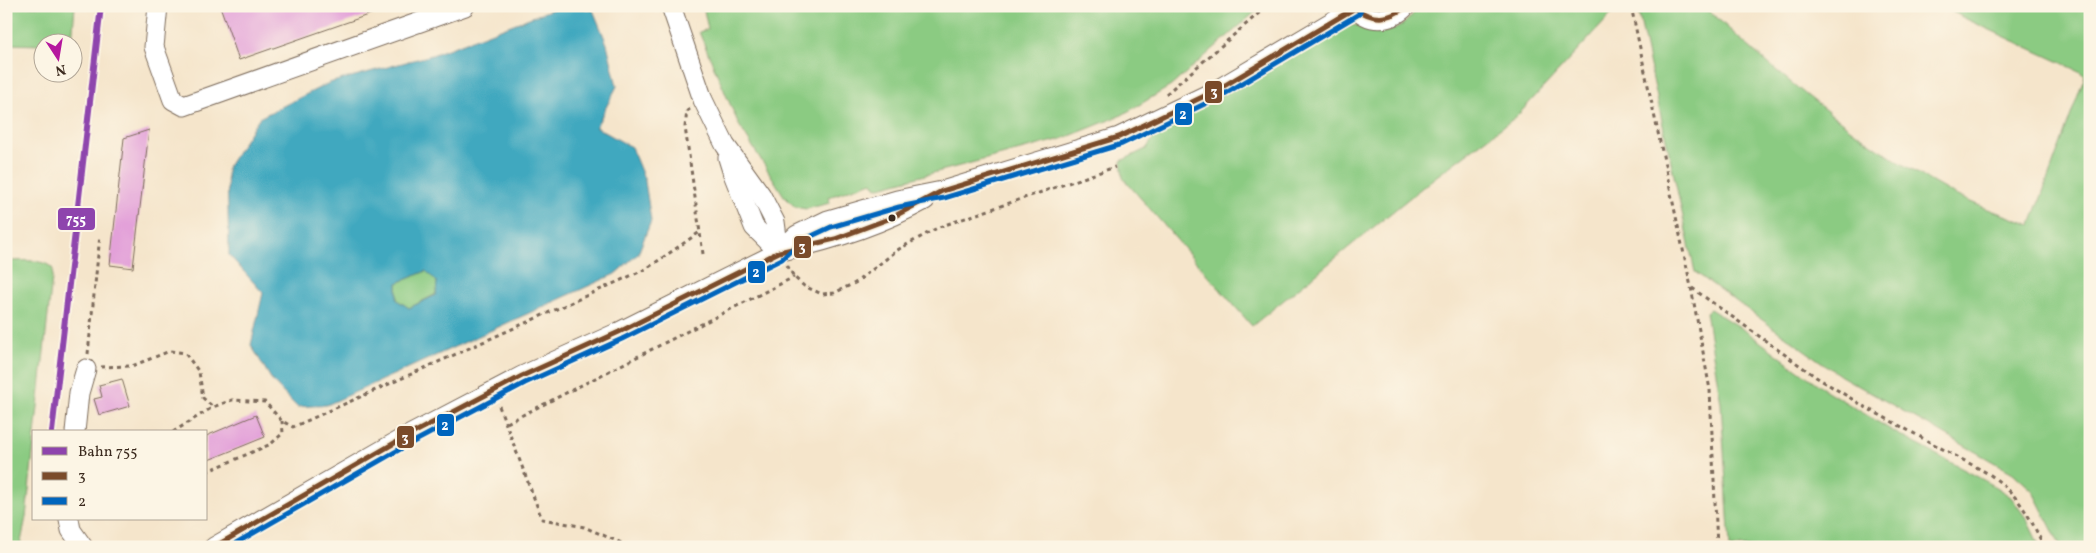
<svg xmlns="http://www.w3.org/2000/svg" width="2096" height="553" font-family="Vollkorn,serif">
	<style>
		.green { fill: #8bcb82; stroke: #637a50 }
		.water { fill: #3fa8bf; stroke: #3d696e; fill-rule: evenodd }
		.building { fill: #e3a1d9 }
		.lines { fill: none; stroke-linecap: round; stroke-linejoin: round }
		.minor-casing { stroke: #7c6b5b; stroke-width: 21 }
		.path { stroke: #7c6b5b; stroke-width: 3; stroke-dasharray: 4 4; stroke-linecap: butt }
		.minor { stroke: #fff; stroke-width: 19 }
		.bus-1-casing { stroke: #fcf5e5; stroke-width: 9 }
		.bus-2-casing { stroke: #fcf5e5; stroke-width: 9 }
		.bus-1 { stroke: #7a4b2a; stroke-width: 5 }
		.bus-2 { stroke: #0065bd; stroke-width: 5 }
		.rail-1-casing { stroke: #fcf5e5; stroke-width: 10 }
		.rail-1 { stroke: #8e44ad; stroke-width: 6 }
		.bus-dot { fill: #3b2a1e; stroke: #fcf5e5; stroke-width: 2 }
		.line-badge { stroke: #fcf5e5; stroke-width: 2 }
		.badge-label { font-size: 14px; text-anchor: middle; font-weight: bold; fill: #fff }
	</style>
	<rect width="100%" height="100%" fill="#fcf5e5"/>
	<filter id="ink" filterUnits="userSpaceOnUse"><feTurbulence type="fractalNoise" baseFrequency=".02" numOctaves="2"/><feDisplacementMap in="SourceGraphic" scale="10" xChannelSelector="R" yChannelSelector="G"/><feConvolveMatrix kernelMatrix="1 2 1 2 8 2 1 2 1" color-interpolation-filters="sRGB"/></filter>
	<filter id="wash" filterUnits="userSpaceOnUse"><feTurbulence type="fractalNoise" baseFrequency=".0096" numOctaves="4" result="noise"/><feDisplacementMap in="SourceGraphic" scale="20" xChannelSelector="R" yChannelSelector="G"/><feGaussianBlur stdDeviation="1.12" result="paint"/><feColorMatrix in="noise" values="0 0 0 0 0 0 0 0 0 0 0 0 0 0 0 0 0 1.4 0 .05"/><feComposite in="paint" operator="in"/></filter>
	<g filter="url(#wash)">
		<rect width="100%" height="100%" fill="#f5e5cb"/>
		<g class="green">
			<path d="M6 6H75L72 42H42V45L6 44Z"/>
			<path d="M703 6H1262L1171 86 1122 115 1062 139 876 188 872 182 829 197 830 203 806 209 795 207 784 196 739 125 699 32 708 29Z"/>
			<path d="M1419 6H1619L1517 116 1434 178 1252 326 1123 178 1121 161 1146 149 1159 130 1330 35C1338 31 1346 26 1355 25 1363 25 1370 31 1378 32 1397 34 1409 20 1419 6Z"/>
			<path d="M1637 6H1704C1778 75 1858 141 1946 190 1972 205 2004 214 2031 225L2085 76 2079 71 1962 17 1944 6H2090V547H2061L2032 490 2013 473 1841 376 1695 272Z"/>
			<path d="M6 261C20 261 44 258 53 269L26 517 20 547H6Z"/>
			<path d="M426 271 437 282 436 294 409 308 397 300V283Z"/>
			<path d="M1710 309 1747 332 1824 389 1896 433 1991 484 2011 497 2026 518 2040 547H1730L1721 403 1706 312Z"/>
		</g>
		<path class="water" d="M561 6 593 10 607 44 617 86 596 127 631 147 645 181 651 221 638 254 615 274 327 405 297 407 273 382 251 345 263 293 229 255 227 168 259 118 329 83 432 55ZM426 271 437 282 436 295 409 308 397 300V283Z"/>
		<g id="blocks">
			<g class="building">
				<path d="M220 6H388V8L239 60Z"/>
				<path d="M149 130 133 268 110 265 124 138Z"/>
				<path d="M122 379 130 406 99 415 94 399 102 397 99 385Z"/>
				<path d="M256 415 265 437 206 461V436Z"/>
			</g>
		</g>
	</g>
	<g filter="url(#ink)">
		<use href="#blocks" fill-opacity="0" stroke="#7c6b5b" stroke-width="1"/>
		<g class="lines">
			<defs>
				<g id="minor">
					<path d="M158 6 154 47 173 100 184 106 465 6"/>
					<path d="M671 6 703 100 725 145 761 195 775 222 779 252"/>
					<path d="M1354 6C1369 24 1391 22 1406 6"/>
					<path d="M728 158 733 174 754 227 779 252"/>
					<path d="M782 251C833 240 880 225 925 200"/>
					<path d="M75 432 79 393 86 369"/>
					<path d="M69 519 71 530 83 547"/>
					<path d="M214 547 398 441 522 376 619 332 779 252 797 235 828 220 897 200 942 191 1119 137 1217 90 1355 8"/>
				</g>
			</defs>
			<use href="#minor" class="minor-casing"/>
			<g class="path">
				<path d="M1631 6 1691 287 1710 390 1717 547"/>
				<path d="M1166 94 1267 6"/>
				<path d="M690 109 687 111 685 127 703 254"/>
				<path d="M787 265 794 277 804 286 822 294 834 293 855 283 899 249 939 227 1115 167"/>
				<path d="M1692 288 1816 377 1865 407 1989 474C2019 495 2029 515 2044 547"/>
				<path d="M88 354 100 235"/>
				<path d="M101 367 132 366 170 351 185 353 199 372 203 398 213 407 232 400 265 402 282 421 293 427 646 269 700 232"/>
				<path d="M499 406 542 519 584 527 631 547"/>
				<path d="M507 423 794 277"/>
				<path d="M173 432 213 407"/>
				<path d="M206 472 271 444 283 433 282 421"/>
			</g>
			<use href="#minor" class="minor"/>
			<defs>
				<path id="bus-1" d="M214 547 398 441 522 376 619 332 779 252 835 239 891 218 942 191 1119 137 1217 90 1355 8C1373 21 1389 21 1406 6"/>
				<path id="bus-2" d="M229 547 402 448 525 383 622 339 782 259 801 241 831 227 899 207 944 198 1122 144 1221 96 1359 14 1362 6"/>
			</defs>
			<use href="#bus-1" class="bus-1-casing"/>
			<use href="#bus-2" class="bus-2-casing"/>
			<use href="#bus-1" class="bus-1"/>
			<use href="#bus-2" class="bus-2"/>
			<defs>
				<path id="rail-1" d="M52 432 101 6"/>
			</defs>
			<use href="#rail-1" class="rail-1-casing"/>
			<use href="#rail-1" class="rail-1"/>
		</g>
	</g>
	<circle class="bus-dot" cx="892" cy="218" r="4.5"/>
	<g class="line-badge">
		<rect x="1204" y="80" width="19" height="24" rx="5" fill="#7a4b2a"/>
		<rect x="1174" y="102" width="19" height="24" rx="5" fill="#0065bd"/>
		<rect x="57" y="207" width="39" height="24" rx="5" fill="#8e44ad"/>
		<rect x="793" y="235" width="19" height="24" rx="5" fill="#7a4b2a"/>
		<rect x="747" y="260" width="19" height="24" rx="5" fill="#0065bd"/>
		<rect x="436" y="413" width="19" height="24" rx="5" fill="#0065bd"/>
		<rect x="396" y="425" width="19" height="24" rx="5" fill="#7a4b2a"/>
	</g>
	<g class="badge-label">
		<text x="1214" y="96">3</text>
		<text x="1183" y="119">2</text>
		<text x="76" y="224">755</text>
		<text x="802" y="251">3</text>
		<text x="756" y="277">2</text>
		<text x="445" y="430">2</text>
		<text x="405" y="442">3</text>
	</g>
	<rect width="2096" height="553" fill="none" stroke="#fcf5e5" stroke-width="25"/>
	<rect x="32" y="430" width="175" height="90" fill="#fcf5e5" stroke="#afa495"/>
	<rect x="42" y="447" width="25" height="8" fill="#8e44ad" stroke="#afa495"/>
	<text x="78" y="456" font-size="15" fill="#3b2a1e">Bahn 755</text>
	<rect x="42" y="472" width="25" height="8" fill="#7a4b2a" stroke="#afa495"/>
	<text x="78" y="480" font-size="15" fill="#3b2a1e">3</text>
	<rect x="42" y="497" width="25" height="8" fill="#0065bd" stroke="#afa495"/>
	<text x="78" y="506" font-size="15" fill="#3b2a1e">2</text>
	<g transform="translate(58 58) rotate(168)"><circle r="24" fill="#fcf5e5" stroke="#afa495"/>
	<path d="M0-4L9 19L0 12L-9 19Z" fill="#b5179e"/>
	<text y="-8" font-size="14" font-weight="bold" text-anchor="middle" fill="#3b2a1e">N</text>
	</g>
</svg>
